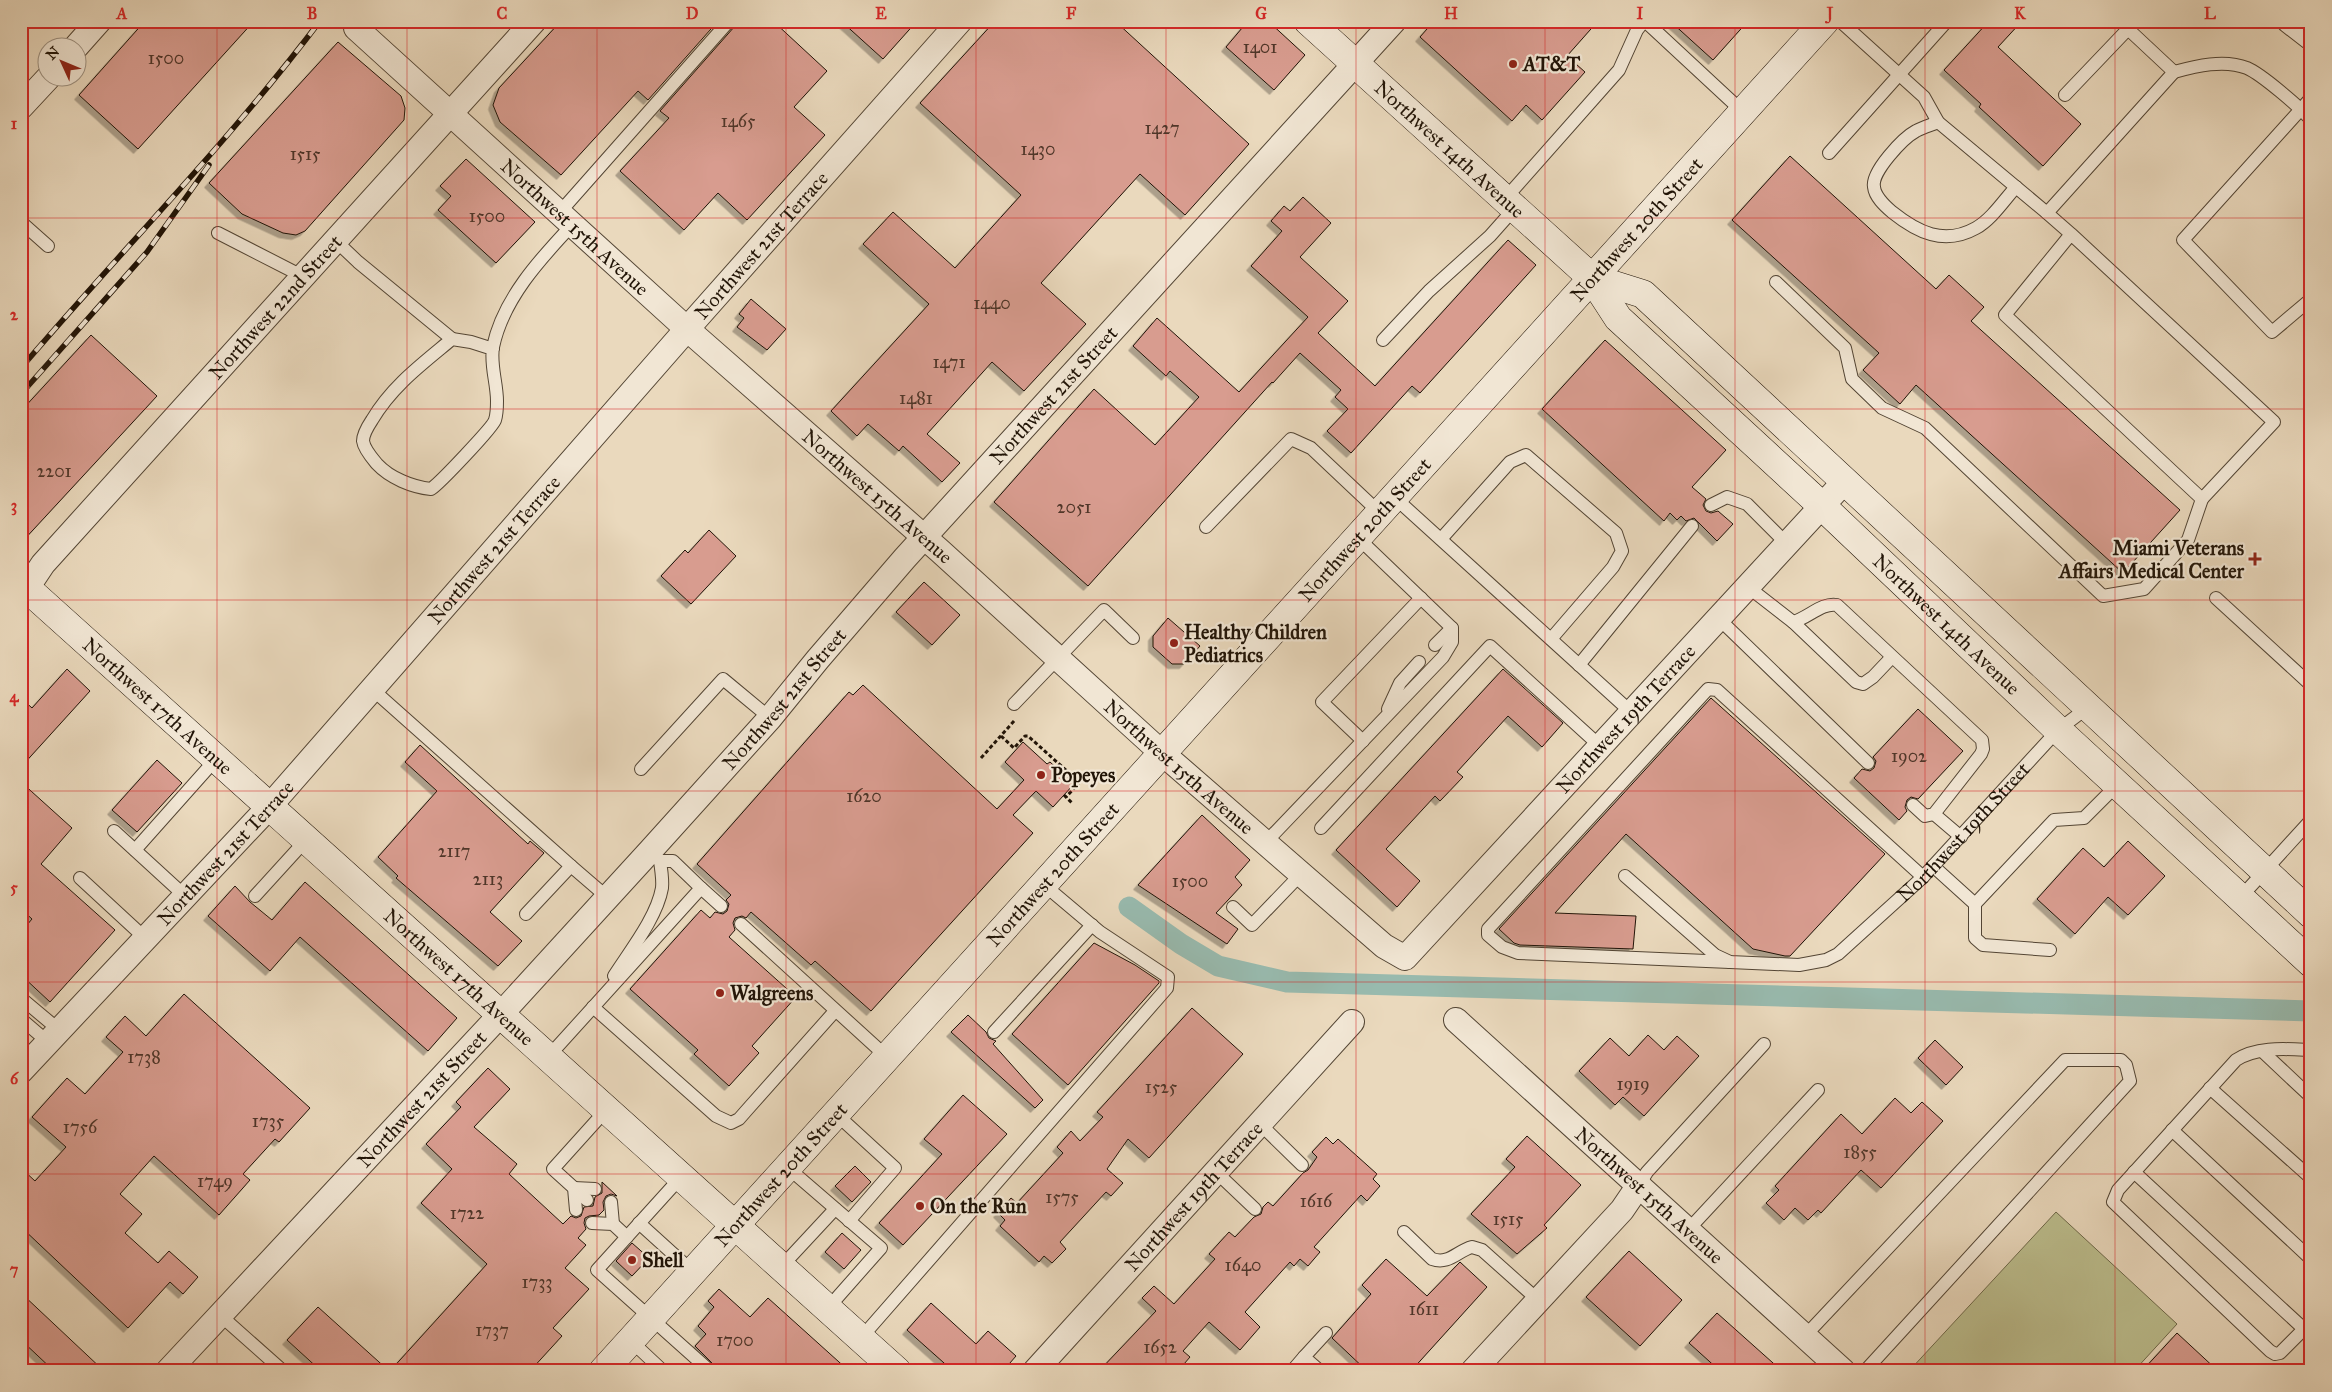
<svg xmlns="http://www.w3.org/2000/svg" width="2332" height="1392" font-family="'IM FELL Great Primer',serif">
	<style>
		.green { fill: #bcbe8e; stroke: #6e694a }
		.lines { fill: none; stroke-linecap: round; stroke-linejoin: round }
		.canal { stroke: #98baae; stroke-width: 21 }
		.building { fill: #d89c8f; stroke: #211407; filter: url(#shadow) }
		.lane-casing { stroke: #534534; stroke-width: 14 }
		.street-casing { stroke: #534534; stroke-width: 26 }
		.secondary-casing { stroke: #211407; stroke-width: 29 }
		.path { stroke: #211407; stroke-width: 3; stroke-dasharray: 4 2.5; stroke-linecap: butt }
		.lane { stroke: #f1e6d4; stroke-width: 12 }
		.street { stroke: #f1e6d4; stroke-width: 24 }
		.secondary { stroke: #f1e6d4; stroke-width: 28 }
		.rail-casing { stroke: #211407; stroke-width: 5.5 }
		.rail { stroke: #f1e6d4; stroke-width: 4; stroke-dasharray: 11; stroke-linecap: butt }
		.grid { fill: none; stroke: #d62828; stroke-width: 1; stroke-opacity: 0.55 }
		.poi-dot { fill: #8f2418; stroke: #f1e6d4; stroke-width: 2 }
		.labels { text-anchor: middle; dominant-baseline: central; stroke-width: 4.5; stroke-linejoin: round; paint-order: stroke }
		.number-label { font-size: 18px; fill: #4f3629 }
		.poi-label { font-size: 20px; font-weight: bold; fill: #211407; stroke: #f1e6d4; text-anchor: start }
		.street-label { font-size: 20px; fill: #211407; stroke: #f1e6d4 }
		.neatline { fill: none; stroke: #d62828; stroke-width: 2 }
		.grid-label { font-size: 16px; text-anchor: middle; font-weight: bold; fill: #d62828 }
	</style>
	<defs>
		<filter id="shadow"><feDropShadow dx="-4.5" dy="4.5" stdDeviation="0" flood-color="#0004"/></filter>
	</defs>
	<rect width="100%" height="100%" fill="#ead9bd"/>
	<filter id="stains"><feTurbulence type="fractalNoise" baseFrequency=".004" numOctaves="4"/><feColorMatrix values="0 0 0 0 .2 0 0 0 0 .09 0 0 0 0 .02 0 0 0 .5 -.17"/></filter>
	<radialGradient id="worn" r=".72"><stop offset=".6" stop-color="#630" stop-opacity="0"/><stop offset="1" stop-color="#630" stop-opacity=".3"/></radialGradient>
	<path class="green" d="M2056 1212 2177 1324 2134 1371H1909Z"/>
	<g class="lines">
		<path class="canal" d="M1129 907 1181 944 1218 966 1287 982 2311 1011"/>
	</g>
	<g class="building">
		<path d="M145 21H254L138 149 79 95Z"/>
		<path d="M561 21H718L648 100 638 91 561 175 500 122 493 105 499 88Z"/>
		<path d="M737 21H773L827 71 794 107 825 135 747 220 718 193 684 230 620 171 669 118 660 111 735 26Z"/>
		<path d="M841 21H917L883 59Z"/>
		<path d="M995 21H1115L1249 144 1185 215 1140 174 1041 283 1086 324 1024 391 992 362 927 434 960 463 942 482 903 446 899 451 868 424 857 436 831 411 929 304 863 244 893 212 955 268 1021 195 920 103Z"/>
		<path d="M1248 21H1268L1305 55 1274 90 1226 47Z"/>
		<path d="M1434 21H1598L1567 56 1585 72 1542 120 1526 105 1512 121 1420 37Z"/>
		<path d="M1670 21H1748L1713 60Z"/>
		<path d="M1989 21H2022L1998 47 2081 124 2043 166 1979 107 1981 104 1944 70Z"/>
		<path d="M338 42 401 96 405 108 404 120 305 231 296 235 283 233 242 214 209 183Z"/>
		<path d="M1790 156 1936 289 1949 275 1984 307 1971 321 2180 510 2123 573 1916 385 1900 404 1863 370 1879 353 1732 220Z"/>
		<path d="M466 159 535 222 496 263 438 210 451 196 440 186Z"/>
		<path d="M1303 197 1331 223 1300 257 1348 301 1318 333 1375 386 1508 240 1536 265 1420 393 1412 386 1351 453 1327 431 1348 409 1335 397 1341 390 1300 353 1273 383 1272 382 1088 586 994 502 1094 389 1155 445 1199 397 1170 371 1166 376 1133 346 1157 318 1239 392 1308 317 1251 266 1282 231 1271 221 1284 206 1290 211Z"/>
		<path d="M751 299 786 329 767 350 737 327 744 318 739 314Z"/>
		<path d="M91 335 157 396 21 543V411Z"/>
		<path d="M1605 340 1726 450 1692 487 1706 499 1703 505 1706 511 1711 513 1718 511 1733 524 1717 541 1694 518 1686 521 1681 516 1677 520 1670 513 1664 521 1542 409Z"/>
		<path d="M709 530 736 556 691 604 661 576 685 550 688 553Z"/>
		<path d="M924 582 960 615 932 645 896 612Z"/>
		<path d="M1168 618 1200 646 1184 664H1172L1153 647V636Z"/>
		<path d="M67 669 90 691 21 767V698L32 708Z"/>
		<path d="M1503 669 1563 723 1542 747 1508 716 1457 772 1463 777 1440 801 1435 796 1386 849 1420 881 1397 907 1336 850Z"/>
		<path d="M863 685 997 809 1024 780 1005 762 1023 742 1047 764 1050 762 1074 784 1053 807 1036 791 1013 815 1033 833 871 1011 815 961 811 965 751 912 746 918 742 916 735 918 733 923 735 930 729 937 796 997 752 1046 759 1053 729 1086 694 1054 698 1050 630 989 701 910 710 918 715 912 723 914 727 911 729 904 726 900 731 895 697 864 849 692 853 695Z"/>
		<path d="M1711 698 1885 854 1790 956H1785L1753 949 1626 834 1555 913 1636 916 1633 949 1520 945 1514 943 1499 929Z"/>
		<path d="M1918 709 1963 751 1918 799 1911 797 1907 800 1905 807 1907 811 1899 820 1854 778 1862 769 1870 771 1874 768 1876 761 1873 757Z"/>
		<path d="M420 745 528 844 530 841 544 853 490 912 522 941 498 966 396 878 398 876 378 857 437 791 405 762Z"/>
		<path d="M157 760 182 783 137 832 112 810Z"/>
		<path d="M21 782 72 828 41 864 115 930 50 1002 21 975V932L32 919 21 909Z"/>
		<path d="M1202 815 1250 860 1235 877 1242 885 1216 913 1238 929 1227 944 1138 885Z"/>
		<path d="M2128 841 2165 876 2128 915 2108 897 2075 934 2037 899 2083 848 2104 867Z"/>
		<path d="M305 882 457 1018 428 1051 300 937 270 971 208 916 235 886 250 902 272 920Z"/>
		<path d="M1094 943 1135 965 1159 981V983L1068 1085 1012 1034Z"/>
		<path d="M184 994 310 1108 279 1142 275 1139 243 1174 250 1180 219 1215 154 1156 120 1194 142 1214 125 1233 158 1263 169 1251 198 1277 183 1294 170 1282 128 1328 21 1227V1168L35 1181 66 1147 32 1117 67 1078 85 1094 123 1052 106 1037 125 1016 146 1036Z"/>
		<path d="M1192 1008 1243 1054 1149 1158 1128 1139 1107 1169 1123 1183 1111 1196 1106 1192 1060 1242 1066 1249 1052 1263 1044 1256 1039 1262 1000 1226 1005 1220 998 1213 1011 1198 1017 1203 1063 1153 1057 1147 1071 1131 1080 1141 1103 1117 1097 1112Z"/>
		<path d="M968 1015 986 1032 989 1038 996 1041 993 1044 1043 1100 1035 1108 951 1032Z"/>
		<path d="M1648 1035 1664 1050 1677 1036 1699 1056 1644 1116 1623 1097 1615 1105 1579 1071 1610 1038 1629 1056Z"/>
		<path d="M1935 1040 1963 1067 1946 1085 1918 1058Z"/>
		<path d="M488 1068 510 1089 474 1127 517 1164 509 1174 563 1224 571 1216 576 1218 581 1216 584 1207 593 1206 595 1197 602 1193V1182L617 1196 611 1194 606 1196 603 1202 604 1210 599 1215 589 1216 585 1218 584 1223 586 1229 578 1238 586 1245 565 1268 589 1289 553 1328 562 1336 530 1371H390L487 1264 421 1203 452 1169 426 1144 461 1107 456 1102Z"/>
		<path d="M963 1095 1007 1134 903 1245 879 1223 942 1154 924 1139Z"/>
		<path d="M1895 1098 1911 1113 1922 1102 1943 1121 1881 1188 1861 1170 1821 1213 1818 1210 1808 1220 1795 1208 1784 1220 1766 1203 1779 1190 1775 1186 1841 1114 1862 1134Z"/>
		<path d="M1527 1136 1581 1185 1544 1225 1547 1228 1517 1254 1471 1214 1515 1167 1506 1159Z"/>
		<path d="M1326 1137 1333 1144 1338 1139 1377 1174 1373 1179 1380 1186 1367 1201 1361 1195 1314 1247 1320 1252 1308 1266 1300 1259 1294 1266 1290 1262 1245 1312 1260 1327 1240 1350 1209 1322 1183 1351 1190 1357 1178 1371H1099L1156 1311 1142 1298 1154 1286 1174 1304 1215 1259 1209 1254 1229 1232 1235 1237 1254 1217 1261 1214 1263 1207 1268 1202 1273 1206 1303 1173 1308 1170 1317 1157 1312 1152Z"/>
		<path d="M855 1166 871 1182 852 1202 835 1186Z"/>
		<path d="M842 1233 861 1250 844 1269 825 1252Z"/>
		<path d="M632 1243 649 1258 632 1276 616 1261Z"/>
		<path d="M1629 1251 1682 1300 1640 1346 1586 1297Z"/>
		<path d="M1386 1259 1427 1296 1460 1262 1487 1287 1411 1371H1367L1332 1338 1371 1294 1362 1285Z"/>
		<path d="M719 1289 750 1317 768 1298 849 1371H720L695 1346 706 1334 698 1326 714 1307 708 1301Z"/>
		<path d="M21 1293 104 1371H54L21 1340Z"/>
		<path d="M931 1303 976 1344 988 1331 1016 1356 1003 1371H953L907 1330Z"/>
		<path d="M318 1307 389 1371H321L287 1340Z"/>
		<path d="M1717 1313 1782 1371H1720L1689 1343Z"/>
		<path d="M2177 1333 2218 1371H2142Z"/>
	</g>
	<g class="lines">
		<defs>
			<g id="lane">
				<path d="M1645 21 1743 112"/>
				<path d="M1840 21 1924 97 1938 122 2047 213 2174 72 2128 29 2131 21"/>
				<path d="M2174 72C2196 66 2224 59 2247 68 2261 74 2300 107 2311 120"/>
				<path d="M2065 95 2128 29"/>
				<path d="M2311 98 2183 240 2272 332 2311 299"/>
				<path d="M1938 122C1931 125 1923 127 1916 131 1903 138 1871 172 1874 187 1875 197 1885 206 1892 212 1917 232 1944 246 1976 228 1992 219 2004 200 2016 187"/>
				<path d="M1829 153 1947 21"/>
				<path d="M1504 200 1619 70 1637 30 1644 21"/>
				<path d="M560 212 729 21"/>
				<path d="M2047 213 2071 234 2274 422 2202 499 2005 315 2071 234"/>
				<path d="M21 222 48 246"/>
				<path d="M218 233 304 277"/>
				<path d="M336 241 358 262 452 339"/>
				<path d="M1776 282 1845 348 1852 379 1882 408 1925 428 2103 596 2144 589 2188 540 2202 499"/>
				<path d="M1383 340 1429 291 1490 236 1514 209"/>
				<path d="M493 349 471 342 452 339C422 364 392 386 372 420 368 426 363 434 363 441 364 449 372 458 377 464 390 478 412 487 431 489 440 483 493 427 495 420 497 414 497 406 497 401 497 383 490 365 493 347 503 299 540 259 573 224"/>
				<path d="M1394 497 1631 712"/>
				<path d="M1711 505 1727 497 1747 504 1787 544"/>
				<path d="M1206 527 1291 439 1311 448 1380 513"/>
				<path d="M1441 539 1510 462 1526 455 1616 533 1622 551 1613 567 1551 639"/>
				<path d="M1748 587 1793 622C1808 618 1822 602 1837 605L1982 740 1983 749 1981 754 1934 814 1925 816 1913 805"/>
				<path d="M2216 598 2311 685"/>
				<path d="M1718 618 1868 763"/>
				<path d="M1793 622 1856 682 1863 684 1873 677 1892 657"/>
				<path d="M1435 645 1452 628"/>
				<path d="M1579 665 1692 526"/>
				<path d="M372 689 571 866"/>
				<path d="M1014 704 1104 610 1133 638"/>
				<path d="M1388 709 1400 683 1419 662"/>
				<path d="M1363 741 1322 702 1421 598"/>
				<path d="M641 769 723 679 770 718"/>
				<path d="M1934 814 1961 837"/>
				<path d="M1321 828 1490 646 1600 746"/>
				<path d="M114 831 185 896"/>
				<path d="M1266 842 1443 657 1452 642V628L1357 537"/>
				<path d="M135 850 216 759"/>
				<path d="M1933 866 1975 904V938L1983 945 2050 950"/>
				<path id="s1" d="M1625 876 1715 955 1730 962 1799 965 1826 960 1838 954 1923 877 2058 730 2087 708"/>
				<path d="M80 878 145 938"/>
				<path d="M701 888 721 906"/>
				<path d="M255 896 306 840"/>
				<path d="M2240 898 2311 820"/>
				<path d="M1975 904 2054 820 2084 818 2117 785"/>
				<path d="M1233 907 1252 925 1302 873"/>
				<path d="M526 914 571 866 607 897"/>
				<path d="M741 924 887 1057"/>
				<path d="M1730 962 1518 953 1502 947 1488 935V929L1708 689 1717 690 1923 877"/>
				<path d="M614 976C630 951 657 917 662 888 663 879 661 869 660 861"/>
				<path d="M21 998 59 1030"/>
				<path d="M593 1007 716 1116 731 1123 739 1119 746 1111 835 1011"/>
				<path d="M21 1019 48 1042"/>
				<path d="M994 1032 1092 925"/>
				<path d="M2311 1050C2287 1049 2257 1046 2236 1060L2118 1190 2113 1202 2270 1351 2275 1354 2280 1353 2311 1322"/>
				<path d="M2262 1051 2311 1097"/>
				<path d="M548 1057 701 888 673 861H660L650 851"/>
				<path d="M2210 1088 2311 1178"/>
				<path d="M836 1114 895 1168 849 1221"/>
				<path d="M1259 1123 1302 1165"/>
				<path d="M2172 1130 2311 1259"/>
				<path d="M787 1167 881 1248 828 1308"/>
				<path d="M1215 1171 1255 1209"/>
				<path d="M2134 1172 2304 1329"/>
				<path d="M682 1176 597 1270 710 1371"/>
				<path d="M1639 1185 1647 1172 1764 1044"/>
				<path d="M574 1188 595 1189"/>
				<path d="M574 1188 587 1200"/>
				<path d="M611 1202 613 1224"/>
				<path d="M576 1210 574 1188 553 1169 607 1109"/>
				<path d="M592 1223 613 1224 627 1237"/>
				<path d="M639 1223 692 1271"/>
				<path d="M1688 1230 1818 1090"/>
				<path d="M1404 1232 1432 1259C1449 1265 1457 1251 1472 1247L1482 1250 1538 1300"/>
				<path d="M782 1266 835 1209"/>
				<path d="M220 1315 283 1371"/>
				<path d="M1805 1336 2065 1060H2121L2126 1065 2130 1081 1865 1371"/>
				<path d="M861 1338 1167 988 1168 977 1100 932 1043 884"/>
				<path d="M631 1341 663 1371"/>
				<path d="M21 1365 27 1371"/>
				<path d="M1292 1371 1304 1357"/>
				<path d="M1320 1371 1304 1357 1326 1333"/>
			</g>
			<g id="street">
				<path d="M2289 21 2311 38"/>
				<path id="s2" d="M356 28 687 329 940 551 1162 753 1384 946 1405 958 1845 481"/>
				<path d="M75 48 99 21"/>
				<path d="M21 107 48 78"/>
				<path id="s3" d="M21 597 43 564 534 21"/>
				<path id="s4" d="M1456 1020 1843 1371"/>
				<path id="s5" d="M21 1071 269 807 687 329 960 21"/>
				<path id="s6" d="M168 1371 501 1014 650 851 770 718 818 659 905 558 1394 21"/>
				<path id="s7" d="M1035 1371 1352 1022"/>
				<path d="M1473 1371 1622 1210 1639 1185"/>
			</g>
			<g id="secondary">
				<path id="s8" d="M1308 21 1592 278 1618 318 1822 506 2058 730 2311 963"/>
				<path d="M1592 278 1643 294 2311 914"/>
				<path id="s9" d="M21 583 897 1371"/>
				<path id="s10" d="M603 1371 1825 21"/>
			</g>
		</defs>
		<use href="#lane" class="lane-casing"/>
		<use href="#street" class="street-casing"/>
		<use href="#secondary" class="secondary-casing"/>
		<g class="path">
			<path d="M1001 736 1014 748 1025 736H1028L1078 781V784L1066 797"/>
			<path d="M981 758 1015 720"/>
			<path d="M1064 795 1073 804"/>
		</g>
		<use href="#lane" class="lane"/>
		<use href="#street" class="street"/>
		<use href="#secondary" class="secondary"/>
		<defs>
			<g id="rail">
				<path d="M21 368C120 252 228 143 320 21"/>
				<path d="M21 394 147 252 209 165"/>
			</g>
		</defs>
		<use href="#rail" class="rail-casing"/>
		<use href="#rail" class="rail"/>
	</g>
	<path class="grid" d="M217 21V1371M407 21V1371M597 21V1371M786 21V1371M976 21V1371M1166 21V1371M1356 21V1371M1545 21V1371M1735 21V1371M1925 21V1371M2115 21V1371M21 218H2311M21 409H2311M21 600H2311M21 791H2311M21 982H2311M21 1174H2311"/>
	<g class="poi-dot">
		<circle cx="1513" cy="64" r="5"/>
		<path d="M2252.5 551.5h5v5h5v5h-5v5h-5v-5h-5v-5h5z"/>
		<circle cx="1174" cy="643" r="5"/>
		<circle cx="1041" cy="775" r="5"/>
		<circle cx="720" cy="993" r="5"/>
		<circle cx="920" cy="1206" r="5"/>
		<circle cx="632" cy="1260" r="5"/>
	</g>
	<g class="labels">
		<g class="number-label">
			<text x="1260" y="47">1401</text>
			<text x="166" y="58">1500</text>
			<text x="738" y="121">1465</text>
			<text x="1162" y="128">1427</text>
			<text x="1038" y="149">1430</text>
			<text x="305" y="154">1515</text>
			<text x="487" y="216">1500</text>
			<text x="992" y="303">1440</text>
			<text x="949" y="362">1471</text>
			<text x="916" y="398">1481</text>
			<text x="54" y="471">2201</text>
			<text x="1074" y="507">2051</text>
			<text x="1909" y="756">1902</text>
			<text x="864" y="796">1620</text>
			<text x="454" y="851">2117</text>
			<text x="488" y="879">2113</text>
			<text x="1190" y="881">1500</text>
			<text x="144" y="1057">1738</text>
			<text x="1633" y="1084">1919</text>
			<text x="1161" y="1087">1525</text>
			<text x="268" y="1121">1735</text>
			<text x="80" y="1127">1756</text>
			<text x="1860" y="1152">1855</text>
			<text x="215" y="1181">1749</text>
			<text x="1062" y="1197">1575</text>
			<text x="1316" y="1201">1616</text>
			<text x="467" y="1213">1722</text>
			<text x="1508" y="1219">1515</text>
			<text x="1243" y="1265">1640</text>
			<text x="537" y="1282">1733</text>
			<text x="1424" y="1309">1611</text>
			<text x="492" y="1330">1737</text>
			<text x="735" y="1340">1700</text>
			<text x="1160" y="1347">1652</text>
		</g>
		<g class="poi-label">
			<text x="1523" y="64">AT&amp;T</text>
			<text x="2244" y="548" text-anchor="end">Miami Veterans<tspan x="2244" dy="23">Affairs Medical Center</tspan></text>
			<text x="1184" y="632">Healthy Children<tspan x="1184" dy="23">Pediatrics</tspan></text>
			<text x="1051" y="775">Popeyes</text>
			<text x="730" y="993">Walgreens</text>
			<text x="930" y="1206">On the Run</text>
			<text x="642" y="1260">Shell</text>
		</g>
		<g class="street-label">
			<text stroke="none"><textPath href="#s8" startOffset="191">Northwest 14th Avenue</textPath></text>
			<text stroke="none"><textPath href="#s2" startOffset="296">Northwest 15th Avenue</textPath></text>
			<text stroke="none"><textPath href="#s10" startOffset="1540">Northwest 20th Street</textPath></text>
			<text stroke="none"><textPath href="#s5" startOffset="1109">Northwest 21st Terrace</textPath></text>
			<text stroke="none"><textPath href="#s3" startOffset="386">Northwest 22nd Street</textPath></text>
			<text stroke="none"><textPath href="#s6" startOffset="1318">Northwest 21st Street</textPath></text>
			<text stroke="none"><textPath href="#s2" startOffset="701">Northwest 15th Avenue</textPath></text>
			<text stroke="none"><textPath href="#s10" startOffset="1135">Northwest 20th Street</textPath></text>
			<text stroke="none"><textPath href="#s5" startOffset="704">Northwest 21st Terrace</textPath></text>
			<text stroke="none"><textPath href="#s8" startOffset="880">Northwest 14th Avenue</textPath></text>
			<text stroke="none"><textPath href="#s6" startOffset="912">Northwest 21st Street</textPath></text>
			<text stroke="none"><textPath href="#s9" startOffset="184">Northwest 17th Avenue</textPath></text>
			<text stroke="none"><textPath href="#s2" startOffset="1728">Northwest 19th Terrace</textPath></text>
			<text stroke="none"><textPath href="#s2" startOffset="1106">Northwest 15th Avenue</textPath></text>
			<text stroke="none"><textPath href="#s1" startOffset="421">Northwest 19th Street</textPath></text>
			<text stroke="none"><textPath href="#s5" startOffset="299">Northwest 21st Terrace</textPath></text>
			<text stroke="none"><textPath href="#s10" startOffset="670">Northwest 20th Street</textPath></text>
			<text stroke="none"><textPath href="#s9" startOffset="589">Northwest 17th Avenue</textPath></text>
			<text stroke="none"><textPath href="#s6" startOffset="372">Northwest 21st Street</textPath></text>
			<text stroke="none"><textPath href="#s10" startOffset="265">Northwest 20th Street</textPath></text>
			<text stroke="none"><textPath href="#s4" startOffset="261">Northwest 15th Avenue</textPath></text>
			<text stroke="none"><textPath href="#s7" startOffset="236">Northwest 19th Terrace</textPath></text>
		</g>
	</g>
	<rect width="2332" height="1392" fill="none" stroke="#ead9bd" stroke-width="55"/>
	<g transform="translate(62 62) rotate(314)"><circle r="24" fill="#f1e6d4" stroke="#9e9282"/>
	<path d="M0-4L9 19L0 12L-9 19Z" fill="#8f2418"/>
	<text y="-8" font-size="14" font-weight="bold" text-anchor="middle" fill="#211407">N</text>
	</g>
	<rect x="28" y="28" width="2276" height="1336" class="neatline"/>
	<g class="grid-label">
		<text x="122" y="19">A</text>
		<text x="312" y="19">B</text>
		<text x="502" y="19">C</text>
		<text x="692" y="19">D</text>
		<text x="881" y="19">E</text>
		<text x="1071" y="19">F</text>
		<text x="1261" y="19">G</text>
		<text x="1451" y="19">H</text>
		<text x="1640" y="19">I</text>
		<text x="1830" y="19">J</text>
		<text x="2020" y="19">K</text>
		<text x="2210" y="19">L</text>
		<text x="14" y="129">1</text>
		<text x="14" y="320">2</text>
		<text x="14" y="511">3</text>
		<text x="14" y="702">4</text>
		<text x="14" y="893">5</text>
		<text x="14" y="1084">6</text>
		<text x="14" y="1275">7</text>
	</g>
	<rect width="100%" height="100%" filter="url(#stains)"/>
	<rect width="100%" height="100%" fill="url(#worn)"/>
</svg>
